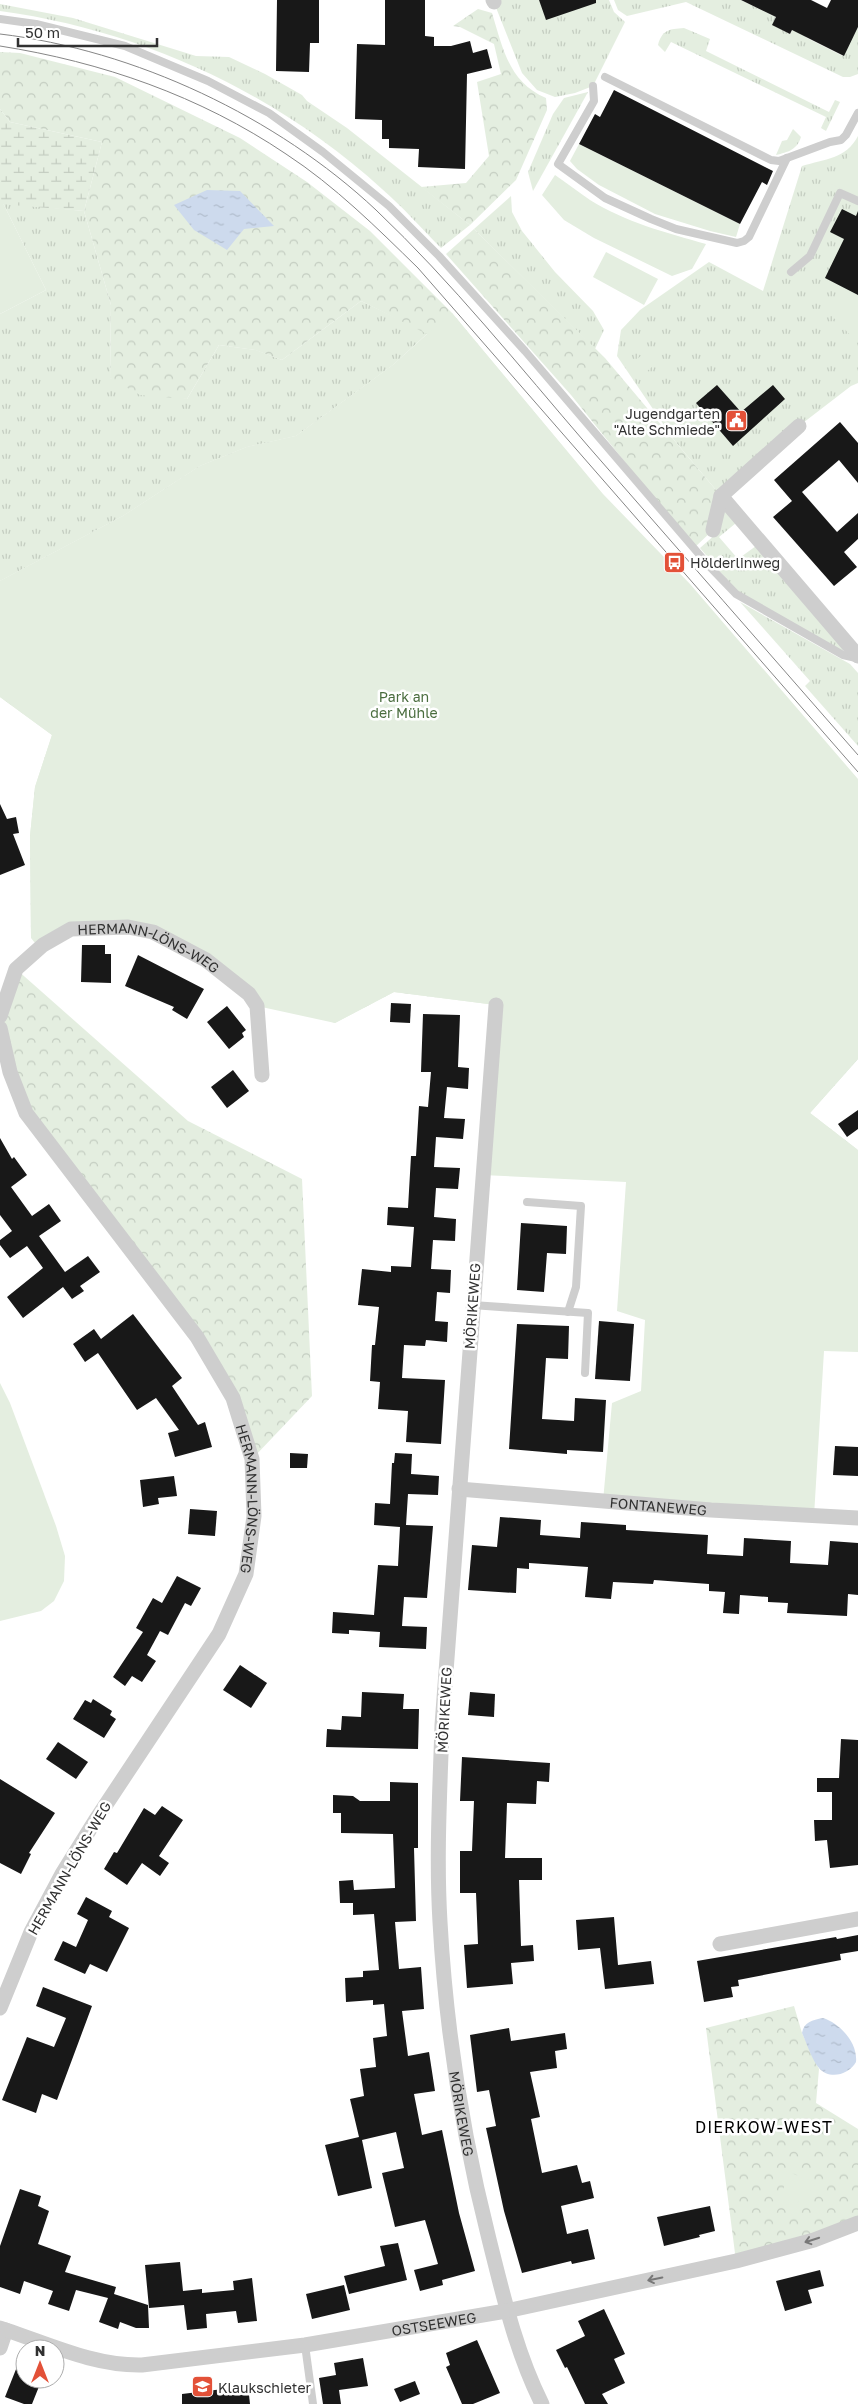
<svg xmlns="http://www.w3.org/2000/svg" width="858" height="2404" font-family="'Golos Text',sans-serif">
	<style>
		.grass { fill: url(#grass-tufts) }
		.forest { fill: url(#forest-crowns) }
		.wetland { fill: url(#wetland-marsh) }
		.green { fill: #e4eee0 }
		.water { fill: url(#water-ripples) }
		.building { fill: #181818 }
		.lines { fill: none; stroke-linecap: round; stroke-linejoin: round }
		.lane { stroke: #cecece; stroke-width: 8 }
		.street { stroke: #cecece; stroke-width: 15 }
		.tram { stroke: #868686; stroke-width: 1 }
		.oneway { stroke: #787878 }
		.labels { text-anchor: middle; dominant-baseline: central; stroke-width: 5; stroke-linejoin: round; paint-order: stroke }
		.poi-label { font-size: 14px; fill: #313131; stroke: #fff; text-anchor: start }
		.park-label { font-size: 14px; fill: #4a6d3e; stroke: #fff }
		.street-label { font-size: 14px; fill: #313131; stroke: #fff }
		.quarter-label { font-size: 16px; letter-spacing: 1px; fill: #000; stroke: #fff }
	</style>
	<defs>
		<pattern id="grass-tufts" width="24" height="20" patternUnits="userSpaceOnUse" patternTransform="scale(1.25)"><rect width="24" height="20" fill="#e4eee0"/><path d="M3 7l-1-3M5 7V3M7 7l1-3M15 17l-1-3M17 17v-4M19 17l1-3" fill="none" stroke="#c4cdc1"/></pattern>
		<pattern id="forest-crowns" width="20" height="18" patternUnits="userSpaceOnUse" patternTransform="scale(1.25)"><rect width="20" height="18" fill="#e4eee0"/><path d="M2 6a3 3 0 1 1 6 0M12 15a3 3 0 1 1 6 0" fill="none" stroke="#c4cdc1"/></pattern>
		<pattern id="wetland-marsh" width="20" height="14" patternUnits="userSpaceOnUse" patternTransform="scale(1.25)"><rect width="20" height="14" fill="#e4eee0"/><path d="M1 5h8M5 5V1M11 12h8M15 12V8" fill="none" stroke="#c4cdc1"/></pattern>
		<pattern id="water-ripples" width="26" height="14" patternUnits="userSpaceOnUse" patternTransform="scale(1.25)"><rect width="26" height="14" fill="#cddaed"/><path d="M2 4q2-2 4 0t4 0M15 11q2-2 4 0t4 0" fill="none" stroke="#b0bccc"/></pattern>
	</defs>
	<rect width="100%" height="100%" fill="#fff"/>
	<g class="grass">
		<path d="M493 0H609L614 12 625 22 593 86 575 93 555 97 537 90 522 73Z"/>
		<path d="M614 0H741L776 17 773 25 790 34 795 26 807 38 843 56 858 27V74L850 77H843L686 2 627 16 618 10Z"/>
		<path d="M0 4 73 18 196 56 229 57 265 74 302 95 307 101 347 128 470 225 441 248C422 229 403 207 382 189 277 93 141 30 0 11Z"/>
		<path d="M684 28 710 39 706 51 829 112 835 100 840 102 826 131 821 128 826 117 671 42 665 52 658 45C662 30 669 29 684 28Z"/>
		<path d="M588 92 533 191 528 172 553 114 564 98Z"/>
		<path d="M793 129 801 137C797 150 788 152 776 155L782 141 787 140Z"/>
		<path d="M858 136V383L851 386 799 426 721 496 674 440 617 356 621 330 640 310 709 262 763 291 802 166C825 159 846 159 858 136Z"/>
		<path d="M511 196 512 212 522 231 555 272 593 311 604 330 595 349 474 229Z"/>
		<path d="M3 203 84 211 111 305 110 378 187 399 219 345 256 350 282 360 361 301 428 333 393 365 296 436 247 447 200 466 123 516 0 581V314L46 290Z"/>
		<path d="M724 507 736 523 719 537 738 559 756 546 846 647 842 651 737 592 700 548 717 533Z"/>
		<path d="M740 602 850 664 858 673V746L805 686 810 681Z"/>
	</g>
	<g class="forest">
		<path d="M478 9 492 13C503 49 509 82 546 98L547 110 516 180 470 225 421 187 466 183 489 156 477 82 501 74 494 44 460 27 453 26Z"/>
		<path d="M0 52 20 53 115 77 240 138 307 182 370 231 452 313 603 495 858 1059 810 1113 858 1150 496 1005 394 992 335 1023 249 994 153 932 31 938 30 836 35 787 52 735 0 697V581L123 516 200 466 247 447 296 436 393 365 427 334 361 301 282 360 255 350 219 345 187 399 140 395 110 378 111 305 84 211 102 142 10 122 0 109Z"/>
		<path d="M474 229 605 358 721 496 713 530 694 548 571 395 446 254Z"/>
		<path d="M16 969 188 1121 302 1179 312 1396 252 1459 233 1398 26 1113 0 1028Z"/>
		<path d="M794 2006 802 2033 819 2069 816 2103 858 2129V2223L736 2261 706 2028Z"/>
	</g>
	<path class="wetland" d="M0 109 10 122 102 142 84 211 0 204Z"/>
	<g class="green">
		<path d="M858 140V196L831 184Z"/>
		<path d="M579 144 740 224 736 237 710 231 655 214 599 185 577 169 570 161Z"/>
		<path d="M555 175C567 183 578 192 590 200 625 222 667 233 706 244L692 269 672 276 594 238 564 220 542 195Z"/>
		<path d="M3 203 46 290 0 314V204Z"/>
		<path d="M606 252 658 279 644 305 593 277Z"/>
		<path d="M845 296 858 304V343L826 310 835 297Z"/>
		<path d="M452 313 603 494 690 584 858 779V1059L810 1113 858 1150V1352L824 1351 814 1516 603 1501 612 1403 641 1391 645 1320 617 1311 626 1182 482 1175 496 1005 394 992 335 1023 257 1006 249 994 153 932 72 929 35 943 31 938 30 836 35 787 52 735 0 697V581L123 516 200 466 247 447 296 436 393 365Z"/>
		<path d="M651 347 661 359 637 380 627 368Z"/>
		<path d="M0 1383 10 1403 56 1526 65 1556 64 1581 54 1601 41 1611 0 1621Z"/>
		<path d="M791 2173 814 2182 815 2187 793 2207H787L784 2202V2178Z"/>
	</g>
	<g class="water">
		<path d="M207 190 240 191 274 226 244 229 227 250 194 230 174 205Z"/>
		<path d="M823 2018C839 2023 858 2042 856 2062 849 2075 829 2080 819 2068 812 2060 807 2044 802 2033 804 2022 812 2020 823 2018Z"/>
	</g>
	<g class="building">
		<path d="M277 0H319V43H310L309 72 276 71Z"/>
		<path d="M385 0H425V36L434 37V46H451L470 41 473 53 487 49 492 68 467 74 465 169 418 167 419 149 389 148V139H382V120L355 119 357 44 385 45Z"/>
		<path d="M539 0H596V3L546 20Z"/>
		<path d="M741 0H811L827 8 831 0H858V27L844 56 792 30 790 34 772 25 776 17Z"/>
		<path d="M614 90 773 171 767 185 762 182 740 224 579 144 595 114 600 117Z"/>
		<path d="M842 209 856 216 858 211V295L825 278 844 239 830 232Z"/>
		<path d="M717 385 741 412 773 385 785 399 733 446 696 403Z"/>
		<path d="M840 422 858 443V483L839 460 802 492 837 532 858 513V539L844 552 857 567 834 586 773 517 792 501 774 480Z"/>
		<path d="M0 804 7 819 16 817 19 833 13 834 25 865 0 875Z"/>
		<path d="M82 945H105V954H111V983L81 982Z"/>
		<path d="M138 955 204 989 187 1019 172 1010 174 1007 125 986Z"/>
		<path d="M391 1003 411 1004 410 1023 390 1022Z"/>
		<path d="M227 1006 246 1030 242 1033 244 1037 229 1049 207 1022Z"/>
		<path d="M423 1014 460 1015 458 1067 469 1068 468 1089 447 1087 444 1118 465 1119 463 1139 436 1137 434 1167 460 1168 458 1189 436 1188 434 1217 456 1219 455 1241 433 1240 431 1269 451 1270 450 1293 437 1292 435 1321 448 1322 447 1342 426 1340 425 1346 404 1345 402 1378 445 1380 441 1444 406 1442 408 1411 378 1409 380 1382 370 1381 372 1345H375L379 1307 358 1305 362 1269 391 1272V1266L411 1267 414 1227 387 1225 388 1207 408 1208 411 1156H416L419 1106 428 1107 431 1072H421Z"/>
		<path d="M233 1070 249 1091 227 1108 211 1087Z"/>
		<path d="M858 1110V1129L847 1137 838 1124Z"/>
		<path d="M0 1138 12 1159 14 1157 27 1175 11 1187 32 1216 49 1204 61 1221 39 1236 65 1272 88 1256 100 1272 80 1286 84 1291 72 1299 63 1287 23 1318 7 1297 43 1268 27 1246 10 1258 0 1245V1240L12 1231 0 1215Z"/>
		<path d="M521 1223 567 1226 566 1254 547 1253 544 1292 517 1290Z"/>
		<path d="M133 1314 182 1378 172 1386 198 1425 205 1422 212 1447 175 1457 168 1433 179 1430 156 1398 137 1410 98 1353 85 1362 73 1344 94 1329 101 1339Z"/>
		<path d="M599 1321 634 1324 630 1381 595 1379Z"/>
		<path d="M517 1324 569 1326 568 1359 546 1358 542 1419 574 1421 575 1398 606 1400 603 1452 567 1450V1454L509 1449Z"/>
		<path d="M835 1446 858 1447V1476L833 1475Z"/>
		<path d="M290 1453 308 1454 307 1468H290Z"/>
		<path d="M395 1453 412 1454 411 1474 439 1476 438 1495 408 1494 406 1525 433 1526 427 1598 404 1597 402 1626 427 1627 426 1649 379 1647 380 1632 349 1630V1634L332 1633 333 1612 374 1615 378 1565 398 1566 400 1527 374 1525 375 1503 390 1504 392 1463H394Z"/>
		<path d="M174 1476 177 1496 158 1498 159 1504 143 1507 140 1480Z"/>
		<path d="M190 1509 217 1511 215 1536 188 1534Z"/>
		<path d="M500 1517 541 1520 540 1535 580 1538 581 1522 626 1525V1530L708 1535 707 1554 743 1556 744 1538 791 1541 790 1563 828 1565 830 1541 858 1543V1595L848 1594 847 1616 787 1613 788 1603 768 1602V1597L740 1595 739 1614 723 1613 725 1592 709 1591V1584L654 1580 653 1584 613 1582 611 1599 585 1597 588 1567 529 1563V1569L517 1568 516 1593 468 1590 472 1545 497 1547Z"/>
		<path d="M177 1576 201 1588 191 1606 185 1603 168 1635 160 1631 147 1655 156 1661 142 1682 132 1676 125 1686 113 1677 143 1632 136 1628 153 1598 162 1603Z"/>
		<path d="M240 1665 267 1683 251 1708 223 1690Z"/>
		<path d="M362 1692 404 1694 403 1709H419L418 1749 326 1747 327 1729 341 1730 342 1716 361 1717Z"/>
		<path d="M470 1692 495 1694 494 1717 468 1715Z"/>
		<path d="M93 1699 112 1711 110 1715 116 1719 104 1738 73 1719 85 1700 91 1703Z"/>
		<path d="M841 1739 858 1740V1865L830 1868 827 1840 815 1841 814 1820H832V1792H817V1778H839Z"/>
		<path d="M58 1742 88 1762 76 1779 46 1759Z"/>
		<path d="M462 1757 550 1763 549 1782 537 1781 536 1804 507 1803 505 1858H542V1880H519L521 1946 533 1945 534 1961 511 1963 513 1984 467 1988 464 1945 478 1944 476 1893H460V1851H472L474 1801H460Z"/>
		<path d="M0 1779 55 1813 29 1853 31 1854 21 1874 0 1863Z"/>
		<path d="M390 1782 418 1783V1848H414L416 1921 395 1922 399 1969 421 1967 424 2009 402 2011 408 2056 429 2052 435 2091 414 2094 422 2135 442 2130 459 2213 475 2271 442 2280 443 2285 420 2291 414 2270 438 2264 425 2220 395 2227 382 2173 404 2168 396 2132 362 2140 372 2188 338 2196 325 2145 359 2137 350 2099 364 2096 360 2069 376 2067 373 2038 387 2036 384 2004 373 2005V2000L346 2002 345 1978 363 1977V1971L379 1970 374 1914 353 1915V1903H340L339 1881 353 1880 354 1890 395 1888 393 1834 341 1833V1813H333V1795L353 1796 360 1801H390Z"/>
		<path d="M162 1806 183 1820 159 1856 169 1863 160 1876 142 1863 127 1885 104 1869 114 1852 117 1853 144 1808 155 1815Z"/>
		<path d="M86 1897 112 1911 109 1917 129 1928 107 1972 90 1964 85 1974 54 1960 63 1941 76 1947 88 1920 77 1914Z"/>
		<path d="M614 1917 618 1965 651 1961 654 1984 605 1989 600 1948 578 1950 576 1920Z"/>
		<path d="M858 1935V1951L840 1954 841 1960 738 1980 739 1986 731 1987 733 1997 704 2002 697 1961 836 1937 837 1939Z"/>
		<path d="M43 1987 92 2006 57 2100 42 2094 36 2113 2 2100 27 2037 54 2047 66 2018 36 2006Z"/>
		<path d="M509 2028 511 2041 565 2033 567 2049 555 2051 557 2068 530 2072 540 2117 531 2119 542 2173 577 2165 582 2183 590 2181 594 2198 561 2206 567 2234 588 2229 595 2259 572 2264 571 2261 522 2273 504 2211 486 2128 496 2126 489 2090 477 2092 470 2035Z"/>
		<path d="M20 2189 41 2196 38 2206 49 2211 38 2244 71 2256 65 2272 116 2287 114 2294 148 2305 149 2328H136L120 2322 118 2329 99 2322 108 2298 76 2290 69 2311 48 2304 53 2291 24 2281 20 2294 0 2287V2246Z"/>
		<path d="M710 2206 715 2231 699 2235 700 2237 664 2246 657 2217Z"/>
		<path d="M398 2243 407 2280 349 2294 344 2276 385 2266 380 2246Z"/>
		<path d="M180 2262 183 2291 202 2289V2293L234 2290 233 2281 252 2278 257 2321 238 2323 236 2311 206 2314 207 2328 187 2330 184 2305 149 2308 145 2265Z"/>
		<path d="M820 2270 824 2286 808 2290 812 2303 785 2311 776 2281Z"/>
		<path d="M344 2285 350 2310 312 2319 306 2294Z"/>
		<path d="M604 2309 625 2354 614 2359 625 2383 602 2394 608 2404H585L567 2367 565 2368 556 2350 585 2336 578 2321Z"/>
		<path d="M477 2340 500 2393 473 2404H462L446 2367 450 2365 446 2353Z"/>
		<path d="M24 2349 25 2379H42L32 2404H24L5 2397Z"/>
		<path d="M363 2358 368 2386 339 2390 341 2404H323L319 2378 336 2375 334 2363Z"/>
		<path d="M415 2381 420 2394 400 2402 394 2389Z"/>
		<path d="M248 2386 250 2404H182V2394Z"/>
	</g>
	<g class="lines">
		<g class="lane">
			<path d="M0 19 36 24 125 46 208 81 269 113 323 152 389 206 439 256 525 351 710 567 736 594 843 655 856 658"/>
			<path d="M605 77 771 160 779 161 830 142 841 140 846 135 858 113"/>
			<path d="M593 86 594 101 558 164 605 198 651 219 676 229 737 243 744 241 749 237 787 158"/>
			<path d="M791 272 810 256 840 193 858 201"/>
			<path d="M527 1202 581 1206 576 1287 568 1312"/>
			<path d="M472 1305 588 1313 585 1373"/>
			<path d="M305 2345 313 2404"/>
		</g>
		<g class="street">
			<path d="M493 0 494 2"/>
			<path d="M721 496 858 656"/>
			<path d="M713 530 721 496 799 426"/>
			<path id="s1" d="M496 1005 442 1725C440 1790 436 1856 440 1922 446 2031 462 2133 489 2239 503 2295 516 2352 542 2404"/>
			<path id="s2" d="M0 1016 16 969 43 945 71 929 128 927 153 932 206 960 249 994 257 1006 262 1075"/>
			<path id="s3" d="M0 1028 10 1072 26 1113 197 1337 233 1398 252 1459 254 1516 246 1574 219 1634 95 1821 62 1874 31 1932 0 2008"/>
			<path id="s4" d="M459 1489 711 1510 858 1518"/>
			<path d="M720 1944 858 1919"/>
			<path d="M0 2328 6 2330 0 2348"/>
			<path id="s5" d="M6 2330C51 2345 95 2366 142 2365L305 2345 506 2311 736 2261 814 2240 858 2223"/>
		</g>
		<g class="tram">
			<path d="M0 34C135 50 277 117 376 210 452 282 519 366 588 446 678 549 768 652 858 755"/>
			<path d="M0 46C102 62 200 96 286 154 335 186 377 228 418 268L858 772"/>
		</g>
	</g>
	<defs><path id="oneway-shaft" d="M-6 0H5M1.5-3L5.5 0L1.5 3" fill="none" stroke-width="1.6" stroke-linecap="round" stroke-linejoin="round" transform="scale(1.25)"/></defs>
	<g class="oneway">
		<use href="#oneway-shaft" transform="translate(812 2240) rotate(162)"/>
		<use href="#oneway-shaft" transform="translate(655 2279) rotate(168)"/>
	</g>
	<defs>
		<symbol id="civic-square" viewBox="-11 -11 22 22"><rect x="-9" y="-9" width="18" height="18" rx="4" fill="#e35138" stroke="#fff"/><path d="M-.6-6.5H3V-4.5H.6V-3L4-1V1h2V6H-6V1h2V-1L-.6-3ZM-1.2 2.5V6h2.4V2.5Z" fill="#fff"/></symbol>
		<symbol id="bus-square" viewBox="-11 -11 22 22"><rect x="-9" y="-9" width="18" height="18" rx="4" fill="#e35138" stroke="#fff"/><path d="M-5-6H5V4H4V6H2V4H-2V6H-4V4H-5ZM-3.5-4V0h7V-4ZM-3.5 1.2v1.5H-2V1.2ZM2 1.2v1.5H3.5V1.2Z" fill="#fff"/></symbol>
		<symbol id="school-square" viewBox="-11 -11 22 22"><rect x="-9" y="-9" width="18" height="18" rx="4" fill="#e35138" stroke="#fff"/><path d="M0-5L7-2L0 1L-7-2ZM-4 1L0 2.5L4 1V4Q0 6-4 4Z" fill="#fff"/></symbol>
	</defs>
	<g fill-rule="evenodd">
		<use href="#civic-square" x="724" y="408" width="25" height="25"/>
		<use href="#bus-square" x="662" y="550" width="25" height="25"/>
		<use href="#school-square" x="190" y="2374" width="25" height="25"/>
	</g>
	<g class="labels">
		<g class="poi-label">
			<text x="720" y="413" text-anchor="end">Jugendgarten<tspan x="720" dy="16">"Alte Schmiede"</tspan></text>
			<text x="690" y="562">Hölderlinweg</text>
			<text x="218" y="2387">Klaukschieter</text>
		</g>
		<g class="park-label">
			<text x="404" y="696">Park an<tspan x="404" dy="16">der Mühle</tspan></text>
		</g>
		<g class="street-label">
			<text stroke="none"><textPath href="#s2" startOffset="200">HERMANN-LÖNS-WEG</textPath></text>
			<text transform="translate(472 1306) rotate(-86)">MÖRIKEWEG</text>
			<text stroke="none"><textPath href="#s3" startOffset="545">HERMANN-LÖNS-WEG</textPath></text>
			<text stroke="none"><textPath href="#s4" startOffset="200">FONTANEWEG</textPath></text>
			<text transform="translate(444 1710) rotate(-87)">MÖRIKEWEG</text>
			<text transform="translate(69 1868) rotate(-60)">HERMANN-LÖNS-WEG</text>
			<text stroke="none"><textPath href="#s1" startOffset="1112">MÖRIKEWEG</textPath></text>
			<text stroke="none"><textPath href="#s5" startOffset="436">OSTSEEWEG</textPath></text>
		</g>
		<g class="quarter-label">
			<text x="764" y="2127">DIERKOW-WEST</text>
		</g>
	</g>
	<g transform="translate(40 2364)"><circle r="24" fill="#ffffff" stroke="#adadad"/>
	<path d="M0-4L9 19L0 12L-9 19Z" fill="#e35138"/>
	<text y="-8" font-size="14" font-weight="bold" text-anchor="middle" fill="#313131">N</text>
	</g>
	<path d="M18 38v8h139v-8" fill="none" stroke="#313131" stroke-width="2.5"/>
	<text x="25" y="38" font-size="15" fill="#313131" stroke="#ffffff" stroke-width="4" paint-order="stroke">50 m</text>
</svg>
